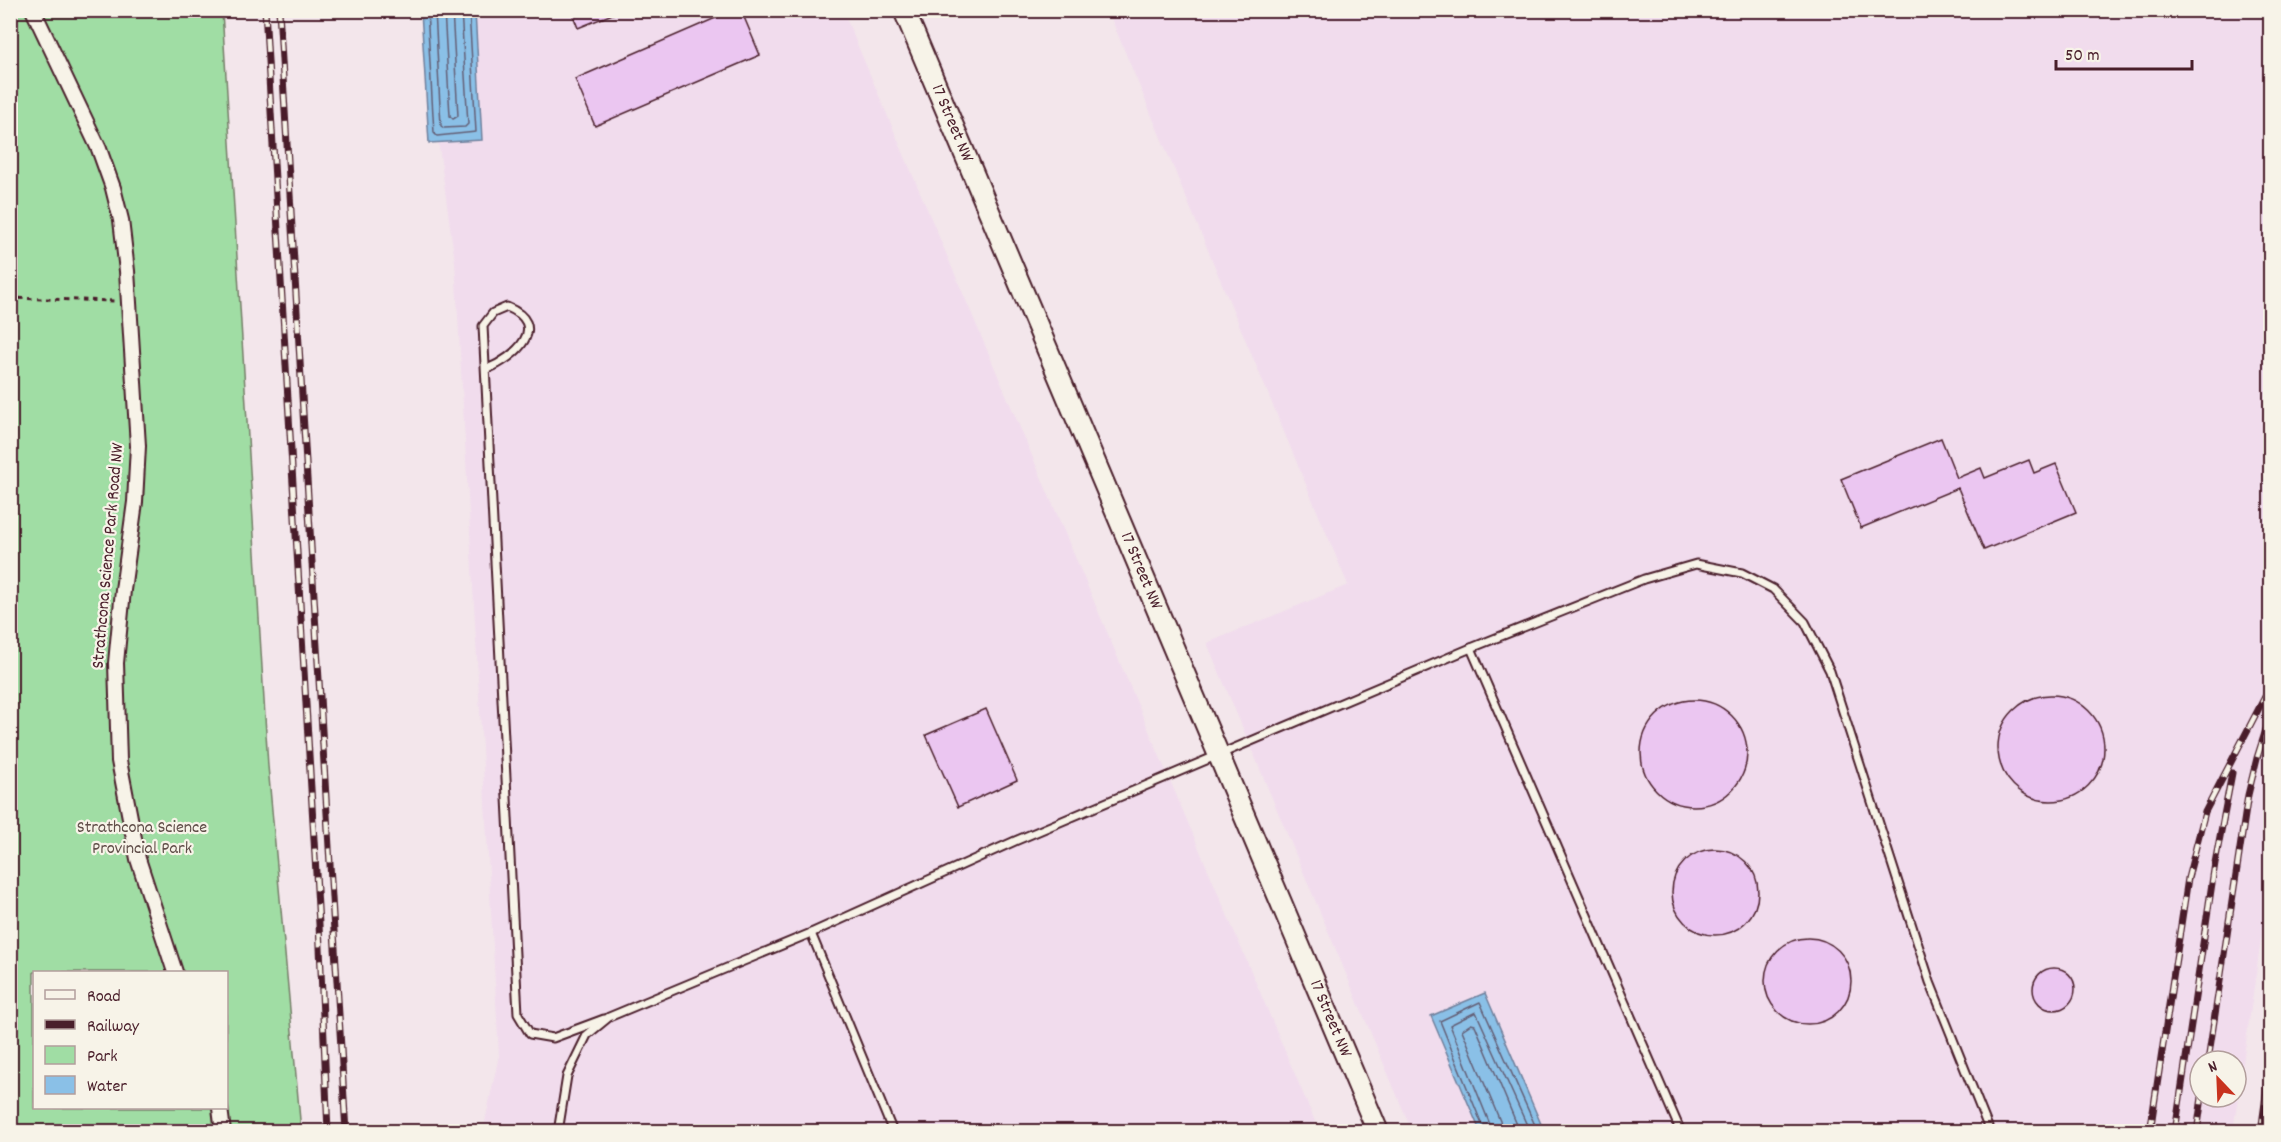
<svg xmlns="http://www.w3.org/2000/svg" width="2281" height="1142" font-family="Dekko,sans-serif">
	<style>
		.built { fill: #f1dced; fill-rule: evenodd }
		.green { fill: #a0dda4; stroke: #757e68; stroke-width: 1.5; fill-rule: evenodd }
		.water { fill: #8ac0e7; stroke: #70809c; stroke-width: 1.5 }
		.lines { fill: none; stroke-linecap: round; stroke-linejoin: round }
		.shore { stroke: #645f76; stroke-width: 1.5 }
		.building { fill: #ebc6f1; stroke: #4a1f2b; stroke-width: 1.5 }
		.service-casing { stroke: #4a1f2b; stroke-width: 11 }
		.minor-casing { stroke: #4a1f2b; stroke-width: 18 }
		.secondary-casing { stroke: #4a1f2b; stroke-width: 24 }
		.path { stroke: #4a1f2b; stroke-width: 3; stroke-dasharray: 4.5 4.5; stroke-linecap: butt }
		.service { stroke: #f7f3e8; stroke-width: 7 }
		.minor { stroke: #f7f3e8; stroke-width: 14 }
		.secondary { stroke: #f7f3e8; stroke-width: 20 }
		.rail-casing { stroke: #4a1f2b; stroke-width: 7 }
		.rail { stroke: #f7f3e8; stroke-width: 4.5; stroke-dasharray: 14; stroke-linecap: butt }
		.labels { text-anchor: middle; dominant-baseline: central; stroke-width: 4.5; stroke-linejoin: round; paint-order: stroke }
		.street-label { font-size: 18px; fill: #4a1f2b; stroke: #f7f3e8 }
		.park-label { font-size: 18px; fill: #604e49; stroke: #f7f3e8 }
	</style>
	<rect width="100%" height="100%" fill="#f3e6eb"/>
	<filter id="ink" filterUnits="userSpaceOnUse"><feTurbulence type="fractalNoise" baseFrequency=".0167" numOctaves="2"/><feDisplacementMap in="SourceGraphic" scale="12" xChannelSelector="R" yChannelSelector="G"/><feConvolveMatrix kernelMatrix="1 2 1 2 8 2 1 2 1" color-interpolation-filters="sRGB"/></filter>
	<g filter="url(#ink)">
		<g class="built">
			<path d="M420 11H843L1319 1131H483L499 1055 455 262Z"/>
			<path d="M1108 11H2270V878L2233 1131H1412L1207 643 1348 585ZM2200 1061H2236V1097H2200Z"/>
		</g>
		<path class="green" d="M10 11H222L268 766 301 1131H11ZM34 972H226V1108H34Z"/>
		<g class="water">
			<path d="M421 11H475L482 140 429 143Z"/>
			<path d="M1485 993 1544 1131H1480L1431 1016Z"/>
		</g>
		<g class="lines">
			<g class="shore">
				<path d="M427 10 434 133 437 136 476 132 469 10"/>
				<path d="M435 10 441 126 444 128 465 127 468 124 461 10"/>
				<path d="M444 10 450 116 453 119 458 116 452 10"/>
				<path d="M1485 1132 1440 1021 1480 1002 1538 1132"/>
				<path d="M1493 1132 1450 1025 1476 1012 1530 1132"/>
				<path d="M1502 1132 1500 1121 1462 1030 1471 1024 1475 1025 1520 1132"/>
			</g>
		</g>
		<g class="building">
			<path d="M571 10H620V11L578 28Z"/>
			<path d="M734 10H741L760 55 595 126 575 79Z"/>
			<path d="M1941 438 1957 478 1981 468 1985 478 2029 460 2034 473 2056 464 2076 512 1984 550 1958 488 1861 528 1841 479Z"/>
			<circle cx="2051" cy="748" r="53"/>
			<circle cx="1694" cy="753" r="53"/>
			<path d="M986 709 1017 780 958 807 926 735Z"/>
			<circle cx="1715" cy="892" r="43"/>
			<circle cx="1808" cy="981" r="43"/>
			<circle cx="2054" cy="989" r="21"/>
		</g>
		<g class="lines">
			<defs>
				<g id="service">
					<path d="M487 369C515 358 551 325 507 307L493 313 483 326 518 1014 530 1034 553 1038 604 1019"/>
					<path d="M1471 648 1681 1132"/>
					<path d="M811 933 893 1132"/>
					<path d="M558 1132 567 1076 587 1035 609 1017 811 933 1015 841 1471 648 1644 579 1696 564 1742 573 1773 589 1805 622 1830 671 1930 982 1990 1132"/>
				</g>
				<g id="minor">
					<path d="M33 10 99 149 113 188 121 220 127 271 138 446 135 502 123 590 116 663 119 761 138 859 175 972"/>
					<path d="M220 1108 223 1132"/>
				</g>
				<g id="secondary">
					<path id="s1" d="M904 10 1378 1132"/>
				</g>
			</defs>
			<use href="#service" class="service-casing"/>
			<use href="#minor" class="minor-casing"/>
			<use href="#secondary" class="secondary-casing"/>
			<path class="path" d="M10 298 114 301"/>
			<use href="#service" class="service"/>
			<use href="#minor" class="minor"/>
			<use href="#secondary" class="secondary"/>
			<defs>
				<g id="rail">
					<path d="M265 10 319 924 328 1132"/>
					<path d="M279 10 346 1132"/>
					<path d="M2208 1061 2248 795 2257 758 2270 717"/>
					<path d="M2150 1132 2188 878 2205 812 2270 687"/>
					<path d="M2175 1132 2215 863 2232 773"/>
					<path d="M2197 1132 2202 1097"/>
					<path d="M2261 1132 2270 1066"/>
				</g>
			</defs>
			<use href="#rail" class="rail-casing"/>
			<use href="#rail" class="rail"/>
		</g>
	</g>
	<g class="labels">
		<g class="street-label">
			<text stroke="none"><textPath href="#s1" startOffset="123">17 Street NW</textPath></text>
			<text transform="translate(109 556) rotate(-85)">Strathcona Science Park Road NW</text>
			<text stroke="none"><textPath href="#s1" startOffset="609">17 Street NW</textPath></text>
			<text stroke="none"><textPath href="#s1" startOffset="1095">17 Street NW</textPath></text>
		</g>
		<g class="park-label">
			<text x="142" y="828">Strathcona Science<tspan x="142" dy="21">Provincial Park</tspan></text>
		</g>
	</g>
	<rect width="2281" height="1142" fill="none" stroke="#f7f3e8" stroke-width="36"/>
	<rect x="18" y="18" width="2245" height="1106" fill="none" stroke="#4a1f2b" stroke-width="2" filter="url(#ink)"/>
	<rect x="33" y="971" width="195" height="138" fill="#f7f3e8" stroke="#b29e9c" stroke-width="1.5"/>
	<rect x="45" y="990" width="30" height="9" fill="#f7f3e8" stroke="#b29e9c" stroke-width="1.5"/>
	<text x="87" y="1001" font-size="18" fill="#4a1f2b">Road</text>
	<rect x="45" y="1020" width="30" height="9" fill="#4a1f2b" stroke="#b29e9c" stroke-width="1.5"/>
	<text x="87" y="1031" font-size="18" fill="#4a1f2b">Railway</text>
	<rect x="45" y="1046" width="30" height="18" fill="#a0dda4" stroke="#b29e9c" stroke-width="1.5"/>
	<text x="87" y="1061" font-size="18" fill="#4a1f2b">Park</text>
	<rect x="45" y="1076" width="30" height="18" fill="#8ac0e7" stroke="#b29e9c" stroke-width="1.5"/>
	<text x="87" y="1091" font-size="18" fill="#4a1f2b">Water</text>
	<g transform="translate(2218 1079) rotate(337)"><circle r="28" fill="#f7f3e8" stroke="#b29e9c" stroke-width="1.5"/>
	<path d="M0-4.5L10 22L0 15L-10 22Z" fill="#c8321e"/>
	<text y="-9" font-size="16" font-weight="bold" text-anchor="middle" fill="#4a1f2b">N</text>
	</g>
	<path d="M2056 60v9h136v-9" fill="none" stroke="#4a1f2b" stroke-width="3"/>
	<text x="2065" y="60" font-size="18" fill="#4a1f2b" stroke="#f7f3e8" stroke-width="4.5" paint-order="stroke">50 m</text>
</svg>
